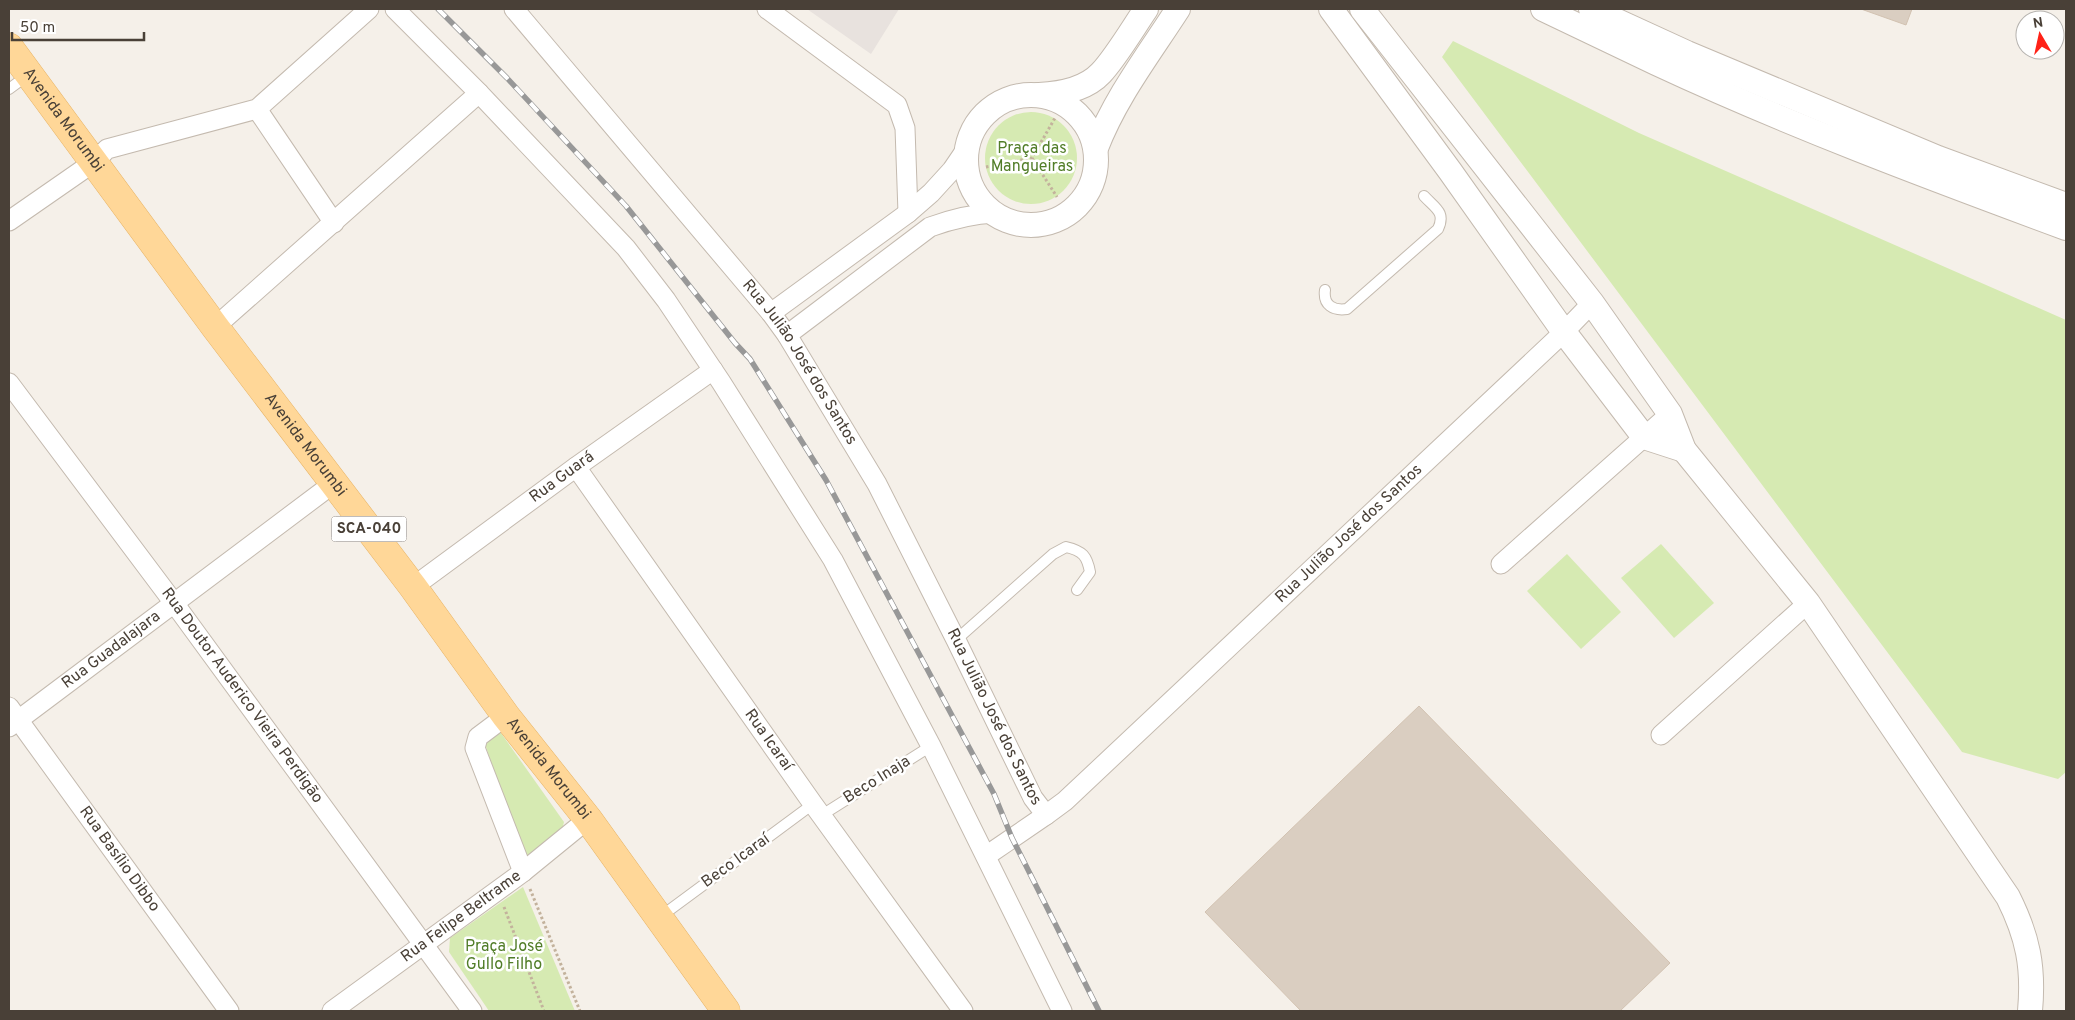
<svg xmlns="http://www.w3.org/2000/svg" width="2075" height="1020" font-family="Overpass,sans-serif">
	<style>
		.industrial { fill: #e8e2de }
		.green { fill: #d6eab2 }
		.building { fill: #dacec1; stroke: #d2c2b1 }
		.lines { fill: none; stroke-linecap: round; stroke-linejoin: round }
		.service-casing { stroke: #c4baaf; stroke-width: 12 }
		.minor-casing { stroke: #c4baaf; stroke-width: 21 }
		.tertiary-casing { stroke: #c4baaf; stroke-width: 26 }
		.primary-casing { stroke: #e7b365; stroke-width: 29 }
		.path { stroke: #c3b29c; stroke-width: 3; stroke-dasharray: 2.5 2.5; stroke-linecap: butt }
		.service { stroke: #fff; stroke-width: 10 }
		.minor { stroke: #fff; stroke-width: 19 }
		.tertiary { stroke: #fff; stroke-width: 24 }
		.primary { stroke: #ffd798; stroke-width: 28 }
		.rail-casing { stroke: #989898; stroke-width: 5.5 }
		.rail { stroke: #fff; stroke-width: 4; stroke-dasharray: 11; stroke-linecap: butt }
		.labels { text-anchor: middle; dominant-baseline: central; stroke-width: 5; stroke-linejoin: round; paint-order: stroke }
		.shield { fill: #fff; stroke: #807973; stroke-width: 1 }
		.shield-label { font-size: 15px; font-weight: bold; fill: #494037 }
		.street-label { font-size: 16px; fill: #494037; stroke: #fff }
		.park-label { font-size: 16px; fill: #517d28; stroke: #fff }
	</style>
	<rect width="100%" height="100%" fill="#f5f0e9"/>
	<path class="industrial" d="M807 9H899L871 54Z"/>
	<g class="green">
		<path d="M1453 41 1639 133 2066 320V772L2058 779 1962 752 1442 57Z"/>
		<circle cx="1031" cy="158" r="46"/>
		<path d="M1661 544 1714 603 1674 638 1621 578Z"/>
		<path d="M1567 554 1621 612 1581 649 1527 591Z"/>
		<path d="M501 733 564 822 561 834 523 860 485 744 492 736Z"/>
		<path d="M523 887 575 1011H489L449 952 450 938Z"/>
	</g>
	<g class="building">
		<path d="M1861 9H1912L1906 25Z"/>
		<path d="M1419 706 1670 963 1620 1011H1301L1205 912Z"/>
	</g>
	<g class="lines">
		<defs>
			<g id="service">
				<path d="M9 89 28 75"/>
				<path d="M1325 290C1323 305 1333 311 1347 309L1438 229C1446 212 1435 208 1424 196"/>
				<path d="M956 640 1053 554 1066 547C1083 551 1087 556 1090 572L1077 590"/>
				<path d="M822 815 931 746"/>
				<path d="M660 917 813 804"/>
			</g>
			<g id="minor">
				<path d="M395 9 479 93 626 248 666 300 721 382 833 560 931 746 1062 1011"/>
				<path id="s1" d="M514 9 771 313 787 335 877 484 956 640 1033 798 1046 815 1065 801 1564 332 1592 303"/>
				<path d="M767 9 897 105 905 128 908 213"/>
				<path d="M257 109 334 223"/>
				<path d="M9 221 94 162 107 149 257 109 369 9"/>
				<path d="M771 313 908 213 931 193 952 170 969 145"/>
				<path d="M215 327 479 93"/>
				<path d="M787 335 930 227C952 219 971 214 995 213"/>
				<path id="s2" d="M9 383 174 603 472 1011"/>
				<path id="s3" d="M576 467 813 804 963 1011"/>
				<path d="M1501 564 1670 414"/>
				<path id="s4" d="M413 587 576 467 713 370"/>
				<path id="s5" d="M9 707 229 1011"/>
				<path d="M506 716 478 737 475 748 523 872"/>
				<path id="s6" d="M9 727 334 483"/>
				<path d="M1661 735 1808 603"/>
				<path d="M986 856 1046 815"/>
				<path id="s7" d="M332 1011 523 872 588 819"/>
			</g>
			<g id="tertiary">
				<path d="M1331 9 1450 171 1564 332 1644 437 1684 450"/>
				<path d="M1362 9 1592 303 1670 414 1684 450 1808 603 2008 897C2028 937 2034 967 2030 1011"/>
				<path d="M1543 9C1581 27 1618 45 1656 63 1789 125 1928 177 2066 228"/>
				<path d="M1591 9 1687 53 1938 158 2066 205"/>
				<circle cx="1031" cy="160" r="65"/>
				<path d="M1039 95C1060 94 1086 89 1101 73 1116 57 1133 28 1146 9"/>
				<path d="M1096 148C1115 98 1149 54 1178 9"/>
			</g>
			<g id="primary">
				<path id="s8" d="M9 47 215 327 413 587 506 716 588 819 726 1011"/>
			</g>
		</defs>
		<use href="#service" class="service-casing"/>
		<use href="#minor" class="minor-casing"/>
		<use href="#tertiary" class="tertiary-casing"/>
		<use href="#primary" class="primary-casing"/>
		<g class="path">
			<path d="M1032 158 1057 197"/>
			<path d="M986 167 1032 158 1055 118"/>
			<path d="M530 889 580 1011"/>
			<path d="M504 907 544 1011"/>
		</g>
		<use href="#service" class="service"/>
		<use href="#minor" class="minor"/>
		<use href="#tertiary" class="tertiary"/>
		<use href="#primary" class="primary"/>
		<defs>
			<path id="rail" d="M438 9 507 78 626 206 735 343 750 359 826 480 994 794 1012 838 1099 1011"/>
		</defs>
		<use href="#rail" class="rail-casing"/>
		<use href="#rail" class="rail"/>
	</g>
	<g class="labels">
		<rect class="shield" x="331.5" y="516.5" width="75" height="25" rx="4"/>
		<g class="shield-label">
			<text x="369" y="529">SCA-040</text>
		</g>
		<g class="street-label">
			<text stroke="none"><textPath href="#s8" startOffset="91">Avenida Morumbi</textPath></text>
			<text stroke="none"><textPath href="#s1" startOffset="455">Rua Julião José dos Santos</textPath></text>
			<text stroke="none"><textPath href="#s8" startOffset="496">Avenida Morumbi</textPath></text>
			<text stroke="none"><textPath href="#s4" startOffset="185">Rua Guará</textPath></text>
			<text stroke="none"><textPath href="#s1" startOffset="1385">Rua Julião José dos Santos</textPath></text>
			<text stroke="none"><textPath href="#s6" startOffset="128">Rua Guadalajara</textPath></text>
			<text stroke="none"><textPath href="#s2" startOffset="390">Rua Doutor Auderico Vieira Perdigão</textPath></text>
			<text stroke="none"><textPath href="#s1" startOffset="860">Rua Julião José dos Santos</textPath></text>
			<text stroke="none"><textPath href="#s3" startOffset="334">Rua Icaraí</textPath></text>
			<text stroke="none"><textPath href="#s8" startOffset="901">Avenida Morumbi</textPath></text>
			<text transform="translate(877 780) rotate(-32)">Beco Inaja</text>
			<text stroke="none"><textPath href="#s5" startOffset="188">Rua Basílio Dibbo</textPath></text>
			<text transform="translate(736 861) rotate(-36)">Beco Icaraí</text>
			<text stroke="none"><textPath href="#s7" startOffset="160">Rua Felipe Beltrame</textPath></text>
		</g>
		<g class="park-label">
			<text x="1032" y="149">Praça das<tspan x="1032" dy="18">Mangueiras</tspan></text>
			<text x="504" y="947">Praça José<tspan x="504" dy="18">Gullo Filho</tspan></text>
		</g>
	</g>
	<rect width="2075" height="1020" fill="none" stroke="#494037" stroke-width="20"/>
	<g transform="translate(2040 35) rotate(351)"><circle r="24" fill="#ffffff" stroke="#b6b3af"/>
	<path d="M0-4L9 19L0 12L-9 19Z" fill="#ff2217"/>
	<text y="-8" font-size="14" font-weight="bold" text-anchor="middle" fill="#494037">N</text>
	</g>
	<path d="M12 32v8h132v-8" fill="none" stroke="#494037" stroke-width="2.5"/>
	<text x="20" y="32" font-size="15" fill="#494037" stroke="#ffffff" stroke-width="4" paint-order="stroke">50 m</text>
</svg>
